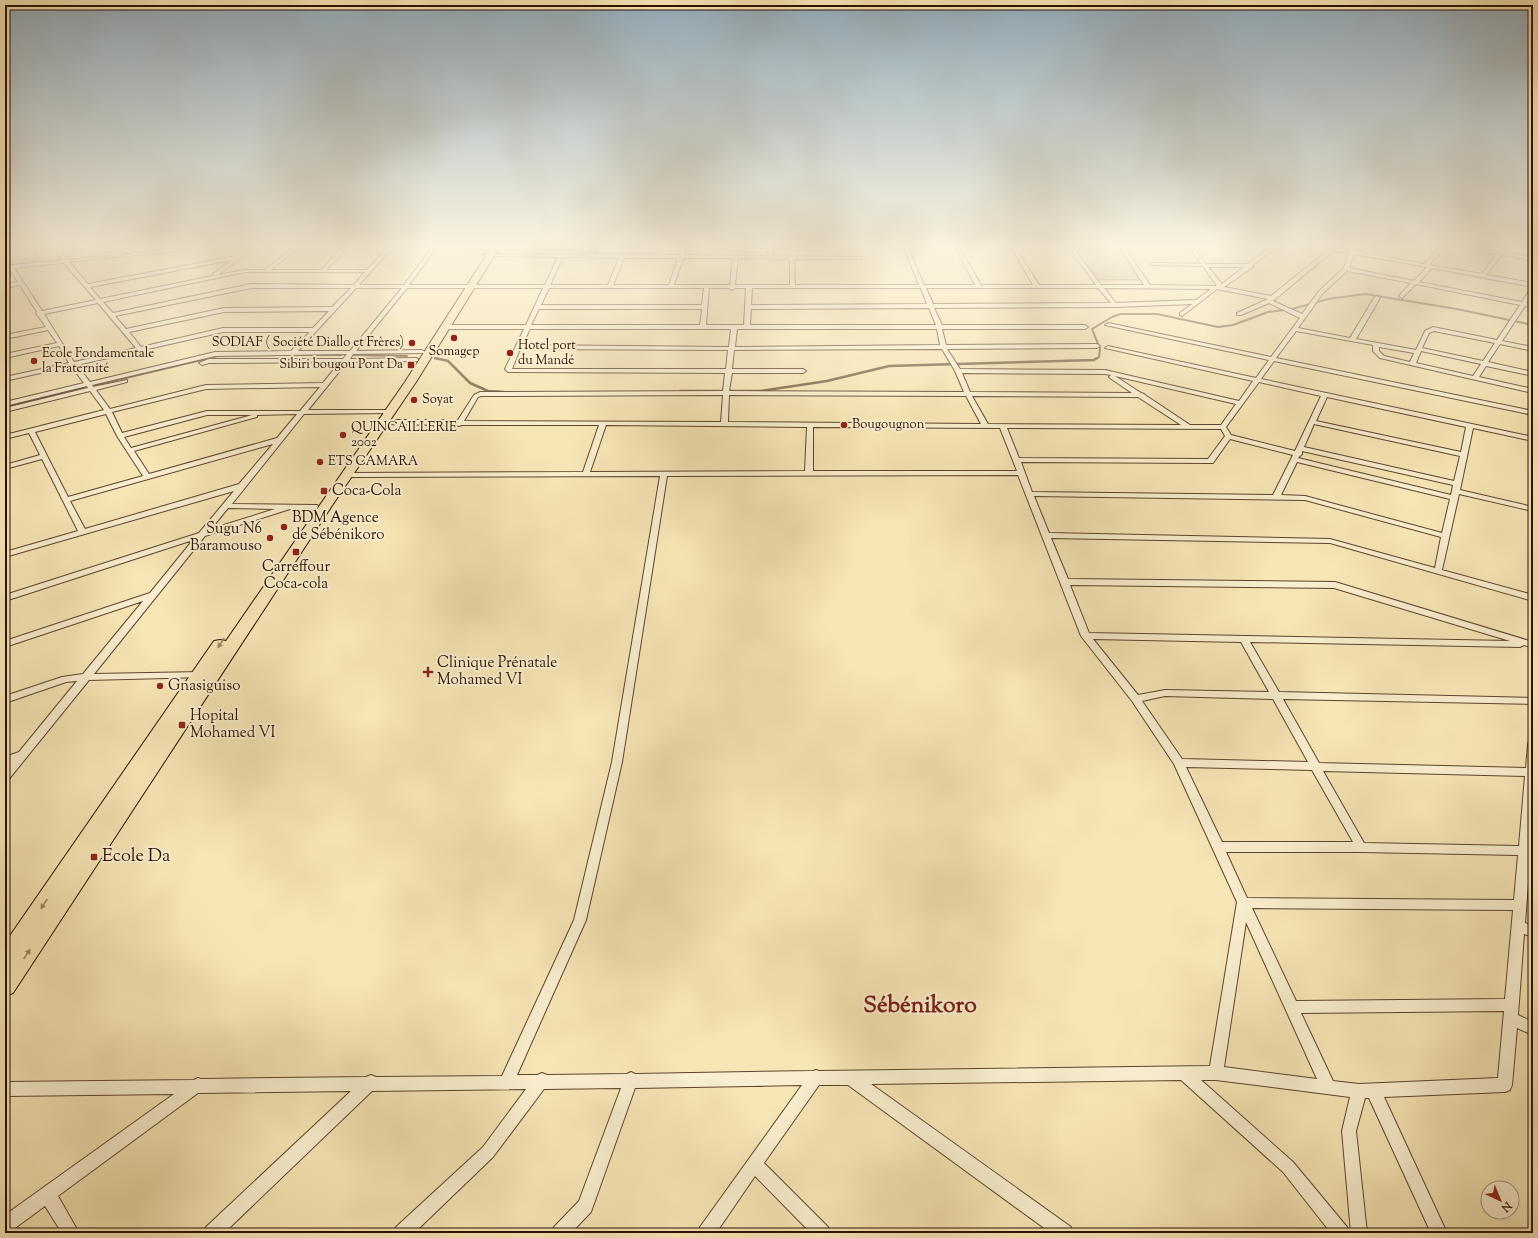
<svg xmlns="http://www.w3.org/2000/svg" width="1538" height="1238" font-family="'Sorts Mill Goudy',serif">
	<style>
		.green { fill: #d3c197; stroke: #7f684c }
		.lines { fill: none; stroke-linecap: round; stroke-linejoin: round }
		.stream-far1 { stroke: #7b6549; stroke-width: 2 }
		.stream { stroke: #7b6549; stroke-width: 2.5 }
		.minor-casing { stroke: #5e452f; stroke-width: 2 }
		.trunk-casing { stroke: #2b1002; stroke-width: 2 }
		.minor { fill: #f9eecf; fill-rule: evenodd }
		.trunk { fill: #f6e5b5; fill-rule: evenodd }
		.oneway { fill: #9b8564 }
		.poi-dot { fill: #8f2418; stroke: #f9eecf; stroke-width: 1.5 }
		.labels { text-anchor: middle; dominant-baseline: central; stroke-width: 4; stroke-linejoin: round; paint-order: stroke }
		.far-poi-label { font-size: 13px; fill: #2b1002; stroke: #f9eecf; text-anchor: start }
		.poi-label { font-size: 15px; fill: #2b1002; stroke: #f9eecf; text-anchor: start }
		.near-poi-label { font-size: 18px; fill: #2b1002; stroke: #f9eecf; text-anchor: start }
		.near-district-label { font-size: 23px; font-weight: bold; fill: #7a1f14; stroke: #f9eecf }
	</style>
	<rect width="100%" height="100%" fill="#f6e5b5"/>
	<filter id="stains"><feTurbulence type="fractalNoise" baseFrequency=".005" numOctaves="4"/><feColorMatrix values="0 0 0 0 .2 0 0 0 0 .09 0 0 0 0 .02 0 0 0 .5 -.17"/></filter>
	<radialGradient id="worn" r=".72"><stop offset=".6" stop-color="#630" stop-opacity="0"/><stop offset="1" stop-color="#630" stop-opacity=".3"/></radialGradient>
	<g class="green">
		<path d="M31 245 42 262 5 265V248Z"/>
		<path d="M1076 250H1122L1147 280H1097Z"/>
	</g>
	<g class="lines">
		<g class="stream-far1">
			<path d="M1292 309 1328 299 1365 294 1457 309 1533 325"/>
			<path d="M250 355H341"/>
			<path d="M351 355 407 356"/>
			<path d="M435 358 439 359"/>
			<path d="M205 359 222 355"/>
			<path d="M1096 359 1099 357 1100 349 1092 329 1112 317 1121 314H1157L1218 327 1233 325 1268 312 1285 310"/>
		</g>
		<g class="stream">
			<path d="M435 358 448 361 470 383 488 391 504 392"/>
			<path d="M95 385 209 358"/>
			<path d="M680 391H760L827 381 889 366 1094 360 1097 358"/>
			<path d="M5 406 84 387"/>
		</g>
		<defs>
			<g id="minor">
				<path d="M50 245H55L67 260 130 254 111 245H117L137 253 217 245H235L69 262 88 284 237 256 252 245H257L218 275 245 270H265L296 245H301L271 270H321L345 245H350L326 270H367L390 245H395L359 285H404L434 245H438L409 285H545L558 257 485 256 483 255 485 254H589L594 245H598L594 254 679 255 683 245H687L684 255 767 256 770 245H774L772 256 860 257 862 258 860 259H794L795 285H919L903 245H907L924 285H975L954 245H958L981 285H1033L1010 245H1014L1039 285H1096L1067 245H1071L1101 285H1144L1119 245H1123L1150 285 1217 286 1203 266 1153 265 1151 264 1153 263 1201 264 1188 245H1192L1206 264H1248L1274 245H1279L1253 265V267L1224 287 1271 296 1328 250 1299 245H1312L1351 250 1357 245H1362L1356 251 1424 264 1442 245H1447L1429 265 1482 274 1497 254 1451 245H1462L1499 252 1504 245H1509L1504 252 1533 258V260L1502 255 1486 275 1533 283V287L1432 268 1419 282 1522 302 1531 288 1533 287V293L1526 303 1533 304V308L1525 306 1502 341 1533 347V351L1500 344 1488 362 1533 372V376L1486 366 1479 377 1533 389V393L1380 358 1373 351V345L1296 331 1276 358 1533 411V415L1274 361 1261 379 1533 437V441L1473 428 1460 490 1533 507V511L1459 494 1442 570 1533 595V601L1330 543 1051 538 1068 579 1335 582 1533 642V648L1524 645 1520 647 1250 642 1279 692 1533 698V704L1283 699 1319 763 1526 768 1528 744 1529 741 1533 740V813L1530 848 1533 849V859L1530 857 1525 923 1533 926V937L1524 934 1518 1015 1533 1022V1035L1517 1028 1512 1085 1510 1090 1505 1092 1384 1097 1447 1233H1431L1369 1098H1365L1356 1131 1367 1233H1351L1342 1131 1350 1097 1216 1080H1201L1293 1162 1347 1227 1349 1233H1331L1283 1172 1181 1080 871 1084 1071 1227 1073 1233H1051L848 1085H819L764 1163 828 1227 830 1233H811L755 1176 716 1233H698L700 1227 802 1085 635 1088 591 1212 571 1233H552L554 1227 579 1201 621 1088 544 1089 493 1157 414 1233H394L396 1227 483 1147 526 1089 372 1091 224 1233H204L206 1227 351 1091 198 1093 58 1196 79 1233H62L45 1206 11 1231 5 1233V1215L174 1094 5 1096V1082L194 1080 198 1078 201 1079 366 1077 371 1075 376 1077 502 1076 574 920 612 762 660 476 346 477 342 475 346 473 583 472 599 425H462L459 426 456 425 373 424 370 422 373 420H458L474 395 480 392 723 391 725 373 508 372 505 369 524 329H444L441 327 444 325H526L543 288H407L356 351 422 350 425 352 424 353 353 354 350 359 416 358 418 359V361L347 362 308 410H388L390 411V413L304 414 232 504 314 505H317L318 507 317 509H290L205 536 94 674 202 672 207 675 205 677 89 680 9 779 5 780V769L9 764 5 765V757L19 752 77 681 66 682 5 703V696L62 677 83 674 143 601 5 647V641L150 593 193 540 5 601V595L199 533 234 491 5 557V552L78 531 42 459 5 469V465L40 455 29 433 5 439V435L104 410 90 391 5 412V408L88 388 87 386 5 406V402L84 383 71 366 5 381V377L69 363 59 346 5 358V354L57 343 48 330 5 339V335L46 327 36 313 37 312 20 285 5 288V284L18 282 9 268H5V266L62 260ZM1333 251 1349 253 1344 268 1319 291 1302 314 1273 301ZM1354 254 1427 267 1414 281 1349 268ZM563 257 619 258 608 285H550ZM624 258H678L669 285H613ZM683 258H733L730 285H674ZM738 258 790 259V285H735ZM232 260 213 274V276L100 299 90 287ZM64 263 96 300 42 311 14 268ZM1208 267H1244L1222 284ZM1347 271 1411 283 1399 296 1402 298 1416 284 1520 305 1497 340 1433 327 1425 331 1416 350 1356 339 1380 298 1377 296 1374 298 1350 338 1298 328 1323 293ZM245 272H365L354 285 251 284 113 313 103 302ZM251 288H351L332 307 224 308 126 329 115 316ZM356 288H402L350 351H298ZM549 288H704L702 305H541ZM709 288H729L732 290 735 288H746L744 325H706ZM752 288H921L927 304 751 305ZM926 288H1098L1111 303 933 304ZM1104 288 1211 289 1196 300 1116 303ZM1217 289 1268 299 1237 313V315H1241L1269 303 1300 318 1271 357 1108 323 1105 325 1269 360 1256 378 1108 346 1105 348 1253 381 1239 401 1105 370 960 369 947 349 1097 348 1100 346 1097 344 946 345 942 329H1085L1088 327 1085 325H942L934 308 1115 307 1192 304 1180 313V315L1182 316ZM98 303 136 348 74 362 44 314ZM929 308 936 325H750L751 309ZM539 309H702L700 325H531ZM329 311 313 328H223L141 347 129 332 224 312ZM530 329H731L729 347 522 345ZM737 329H937L940 345 735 347ZM1434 331 1495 343 1483 361 1422 348 1429 333ZM223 332H310L291 351 215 352 90 382 77 365ZM1379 347 1414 353 1410 362 1384 356 1379 351ZM520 349 728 350 726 369H512ZM942 349 955 371 964 392 729 391 732 373H803L806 371 803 369H732L734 350ZM1421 351 1481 364 1473 376 1416 363ZM347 354 343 359H209L199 363 202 365 209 363 340 362 323 383 206 385 110 409 96 390 127 382V380L93 387 92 385 215 356ZM962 373 1105 374 1111 375 1109 377 1110 378 1132 393 970 392ZM1115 376 1236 404 1221 425H1190L1145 395 1144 394 1141 393ZM1259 382 1321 396 1295 451 1231 435 1226 427ZM320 387 300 411H207L122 433 112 412 206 389ZM723 395 721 422 464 421 478 397 481 396ZM729 395 966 396 981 424 728 422ZM972 396 1138 397 1181 425 988 424ZM1327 397 1466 427 1461 452 1316 421ZM106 414 117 436 143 476 68 497 35 432ZM297 414 277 438 149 474 134 451 257 417V415ZM207 415H252L131 448 124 437ZM1314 424 1460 456 1454 481 1304 447ZM606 425 807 427 805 471 590 472ZM813 427 1000 428 1017 471H813ZM1007 428 1221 429 1225 436 1208 459 1019 458ZM1230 439 1293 455 1273 495 1032 492 1021 462 1210 463H1213ZM273 444 239 484 85 529 70 501ZM1302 451 1453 485 1451 495 1298 458 1302 454ZM1297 462 1450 499 1442 533 1305 496 1281 495ZM1018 475 1081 636 1132 701 1174 764 1237 902 1210 1066 819 1071 816 1070 813 1071 635 1074 631 1072 627 1074 547 1075 542 1073 537 1075H517L586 920 622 762 667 476ZM1034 496 1305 500 1441 537 1435 568 1330 539 1049 533ZM228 508 275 509 211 529ZM1070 585 1334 588 1510 641 1089 633ZM1093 639 1241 642 1269 692 1165 690 1138 695ZM1165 696 1273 699 1308 762 1182 759 1142 701ZM1186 767 1312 770 1353 842H1222ZM1323 771 1525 776 1519 846 1364 843ZM1226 852H1361L1518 855 1514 900 1247 898ZM1252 908 1513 910 1505 999 1296 1001ZM1246 922 1317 1079 1224 1067ZM1504 1011 1498 1078 1359 1084 1333 1081 1301 1013Z"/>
				<path d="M450 245H465L496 250 494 251Z"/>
			</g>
			<path id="trunk" d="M493 245H501L416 382 331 507 13 993 5 996V943L214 641 220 640 226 641 405 382Z"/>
		</defs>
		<use href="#minor" class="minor-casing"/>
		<use href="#trunk" class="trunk-casing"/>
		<use href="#minor" class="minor"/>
		<use href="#trunk" class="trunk"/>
	</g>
	<defs><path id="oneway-solid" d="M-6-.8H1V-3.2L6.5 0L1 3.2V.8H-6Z"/></defs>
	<g class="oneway">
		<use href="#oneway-solid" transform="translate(221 643) rotate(124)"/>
		<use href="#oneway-solid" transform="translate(44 904) rotate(124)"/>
		<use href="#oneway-solid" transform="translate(27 954) rotate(-56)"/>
	</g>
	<linearGradient id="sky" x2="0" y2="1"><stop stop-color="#92abbb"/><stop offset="0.59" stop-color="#fbf3de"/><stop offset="1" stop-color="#fbf3de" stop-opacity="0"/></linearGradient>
	<rect width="1538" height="418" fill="url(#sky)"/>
	<g class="poi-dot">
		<circle cx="454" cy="338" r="4"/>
		<circle cx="412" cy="343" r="4"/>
		<circle cx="510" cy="353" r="4"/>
		<circle cx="34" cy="361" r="4"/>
		<rect x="407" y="361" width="8" height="8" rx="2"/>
		<circle cx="414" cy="400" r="4"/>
		<circle cx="844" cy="425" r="4"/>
		<circle cx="343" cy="435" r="4"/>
		<circle cx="320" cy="462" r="4"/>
		<rect x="320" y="487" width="8" height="8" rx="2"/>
		<circle cx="284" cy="527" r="4"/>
		<circle cx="270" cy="538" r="4"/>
		<rect x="292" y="548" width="8" height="8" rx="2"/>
		<path d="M426 666h4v4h4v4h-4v4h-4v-4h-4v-4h4z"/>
		<circle cx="160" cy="686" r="4"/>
		<rect x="178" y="721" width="8" height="8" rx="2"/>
		<rect x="90" y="853" width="8" height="8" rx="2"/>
	</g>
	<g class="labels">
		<g class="far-poi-label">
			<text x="404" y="343" text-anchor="end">SODIAF ( Société Diallo et Frères)</text>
			<text x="518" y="346">Hotel port<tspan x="518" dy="15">du Mandé</tspan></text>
			<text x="454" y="352" text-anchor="middle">Somagep</text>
			<text x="42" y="354">Ecole Fondamentale<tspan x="42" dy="15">la Fraternité</tspan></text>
			<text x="403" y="365" text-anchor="end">Sibiri bougou Pont Da</text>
			<text x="422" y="400">Soyat</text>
			<text x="852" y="425">Bougougnon</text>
			<text x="351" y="428">QUINCAILLERIE<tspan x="351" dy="15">2002</tspan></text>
			<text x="328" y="462">ETS CAMARA</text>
		</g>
		<g class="poi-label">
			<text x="332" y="491">Coca-Cola</text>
			<text x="292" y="518">BDM Agence<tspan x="292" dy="17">de Sébénikoro</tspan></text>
			<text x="262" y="529" text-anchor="end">Sugu N6<tspan x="262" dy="17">Baramouso</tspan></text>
			<text x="296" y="567" text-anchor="middle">Carreffour<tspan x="296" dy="17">Coca-cola</tspan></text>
			<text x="437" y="663">Clinique Prénatale<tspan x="437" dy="17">Mohamed VI</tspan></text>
			<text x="168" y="686">Gnasiguiso</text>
			<text x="190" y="716">Hopital<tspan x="190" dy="17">Mohamed VI</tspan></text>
		</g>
		<g class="near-poi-label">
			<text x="102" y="857">Ecole Da</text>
		</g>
		<g class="near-district-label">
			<text x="920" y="1006">Sébénikoro</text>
		</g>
	</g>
	<rect width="1538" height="1238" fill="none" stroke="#f6e5b5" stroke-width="20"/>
	<rect x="6" y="6" width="1526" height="1226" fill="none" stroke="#2b1002" stroke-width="2"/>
	<rect x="10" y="10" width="1518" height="1218" fill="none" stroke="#2b1002"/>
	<g transform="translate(1500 1200) rotate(136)"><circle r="19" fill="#f9eecf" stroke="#a7957d"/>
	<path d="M0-3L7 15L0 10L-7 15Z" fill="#8f2418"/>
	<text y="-6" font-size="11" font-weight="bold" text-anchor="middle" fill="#2b1002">N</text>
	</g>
	<rect width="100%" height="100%" filter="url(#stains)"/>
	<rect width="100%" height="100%" fill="url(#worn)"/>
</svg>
